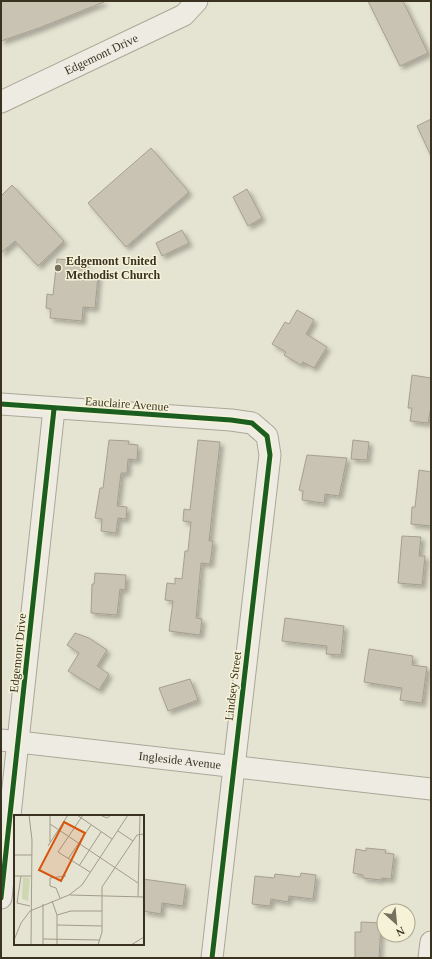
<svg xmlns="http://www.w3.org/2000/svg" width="432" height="959" font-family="'Times New Roman',serif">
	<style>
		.building { fill: #c8c3b2; stroke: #a69f90; filter: url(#shadow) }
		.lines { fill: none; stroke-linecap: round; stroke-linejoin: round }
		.minor-casing { stroke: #aaa799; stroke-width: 23 }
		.minor { stroke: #eeece2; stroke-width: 21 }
		.cycleway-casing { stroke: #f5f2d8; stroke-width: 8 }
		.cycleway { stroke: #1b5e20; stroke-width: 5 }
		.poi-dot { fill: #76705f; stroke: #f5f2d8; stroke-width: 1.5 }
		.labels { text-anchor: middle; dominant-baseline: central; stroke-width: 3; stroke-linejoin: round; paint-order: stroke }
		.street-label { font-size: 12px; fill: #3a3221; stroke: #f5f2d8 }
		.poi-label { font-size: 12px; font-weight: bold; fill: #3a3221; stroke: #f5f2d8; text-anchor: start }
		.inset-road { fill: none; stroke: #a19c8b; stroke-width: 1 }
		.view { fill: #d7550e; fill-opacity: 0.15; stroke: #d7550e; stroke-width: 2 }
		.inset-edge { fill: none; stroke: #3a3221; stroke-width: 2 }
	</style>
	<defs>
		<filter id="shadow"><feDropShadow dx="3.5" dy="3.5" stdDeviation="2" flood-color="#0004"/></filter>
	</defs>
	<rect width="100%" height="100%" fill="#e5e3d1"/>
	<g class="building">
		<path d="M1 1H104V2L39 28 1 41Z"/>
		<path d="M368 1H403L428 53 400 66Z"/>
		<path d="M431 119V156L417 126Z"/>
		<path d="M151 148 189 192 126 247 88 203Z"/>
		<path d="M12 185 64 241 38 266 15 241 1 253V196Z"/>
		<path d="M247 189 262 218 248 226 233 197Z"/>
		<path d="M182 230 189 243 162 256 156 243Z"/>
		<path d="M57 259 85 261 84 269H87V274L98 275 95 308 83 307 82 321 50 318 51 309 46 308 47 294 53 295Z"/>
		<path d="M297 310 314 320 306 334 327 347 314 368 303 362 301 365 284 355 286 352 272 344 285 322 289 324Z"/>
		<path d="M412 375 431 378V407L428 423 410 421 412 408H408Z"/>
		<path d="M109 440 129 441 128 444 138 445 137 460 128 459 127 473H121L117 506 127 507 126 519 118 518 116 533 101 531 102 519 95 518 100 488H103Z"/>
		<path d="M198 440 220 442 209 541H213L210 564 201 563 196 618 202 619 200 635 169 631 173 601 165 600 167 583 175 584V578L182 579 185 551H188L191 522 183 521 184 509 190 510Z"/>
		<path d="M353 440 369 442 367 460 351 459Z"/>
		<path d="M307 455 347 458 339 496 325 494 324 503 302 500 303 491 299 490Z"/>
		<path d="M419 470 431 472V526L411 524 412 507H415Z"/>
		<path d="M402 536 421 537 419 556H425L422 585 398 583Z"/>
		<path d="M95 573 126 575 125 590 120 589 117 615 91 613 92 584H94Z"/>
		<path d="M285 618 344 626 341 655 326 654 327 646 282 641Z"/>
		<path d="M75 633 89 638 107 650 97 666 109 674 99 690 68 671 79 653 67 645Z"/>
		<path d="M369 649 413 656 412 665 427 667 422 703 400 700 402 688 364 682Z"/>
		<path d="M190 679 198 700 168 711 159 688Z"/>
		<path d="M366 848 386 850 385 853 394 854 391 879 382 878 381 880 363 878V875L353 873 356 849 366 851Z"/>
		<path d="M301 873 316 875 313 899 289 896 288 902 271 899 270 906 252 904 255 876 274 878 275 874 300 877Z"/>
		<path d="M143 879 186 885 183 906 162 903 161 914 143 911Z"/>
		<path d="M361 922 381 923 379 958H355V932H361Z"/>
	</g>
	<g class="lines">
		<defs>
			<g id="minor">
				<path id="s1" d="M1 102 184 15 197 1"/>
				<path d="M1 404 231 420 252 423 267 436 270 455 212 958"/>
				<path id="s2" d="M1 740 431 789"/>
				<path d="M1 898 54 409"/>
				<path d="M429 958 431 942"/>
			</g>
		</defs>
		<use href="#minor" class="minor-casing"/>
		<use href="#minor" class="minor"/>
		<defs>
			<g id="cycleway">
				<path d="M1 404 231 420 252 423 267 436 270 455 212 958"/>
				<path d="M1 898 54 409"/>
			</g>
		</defs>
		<use href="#cycleway" class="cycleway-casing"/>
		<use href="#cycleway" class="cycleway"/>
	</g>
	<circle class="poi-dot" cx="58" cy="268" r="4"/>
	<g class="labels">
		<g class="street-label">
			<text stroke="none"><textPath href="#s1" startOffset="111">Edgemont Drive</textPath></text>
			<text transform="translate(127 404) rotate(4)">Eauclaire Avenue</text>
			<text transform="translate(18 653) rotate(-84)">Edgemont Drive</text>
			<text transform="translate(233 686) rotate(-83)">Lindsey Street</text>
			<text stroke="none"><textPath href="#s2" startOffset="180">Ingleside Avenue</textPath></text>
		</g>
		<g class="poi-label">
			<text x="66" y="261">Edgemont United<tspan x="66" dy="14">Methodist Church</tspan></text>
		</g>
	</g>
	<g transform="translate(14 815)">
		<rect width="130" height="130" fill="#e5e3d1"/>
		<path d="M9 62 16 63 14 86 8 84Z" fill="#ced6b4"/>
		<path class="inset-road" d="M15 0 18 25 17 130M63 0 98 24M69 0 44 37 76 57M86 0 93 3 97 0M36 9 124 68M104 16 119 26M36 27V0M34 31 54 0M0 40H18M54 44 77 10M65 51 87 17M0 61H17M7 61 3 88 16 91M56 80 130 82M124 82 126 0M46 83 42 73 36 71V63L52 61M38 86 43 100V130M29 89V130M43 100 57 96H88M43 110 88 111M29 124 86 125M0 125 7 108 16 96 55 80 68 70 114 0M84 130 88 117V72L123 20 130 19M117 130 130 122"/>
		<path class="view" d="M50 7 71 18 47 66 25 55Z"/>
		<rect width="130" height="130" class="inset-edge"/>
	</g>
	<rect width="432" height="959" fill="none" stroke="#3a3221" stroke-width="4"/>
	<g transform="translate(396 923) rotate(153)"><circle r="19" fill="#f5f2d8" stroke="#aaa58f"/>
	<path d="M0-3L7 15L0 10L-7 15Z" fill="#76705f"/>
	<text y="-6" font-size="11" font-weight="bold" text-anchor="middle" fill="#3a3221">N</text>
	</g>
</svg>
